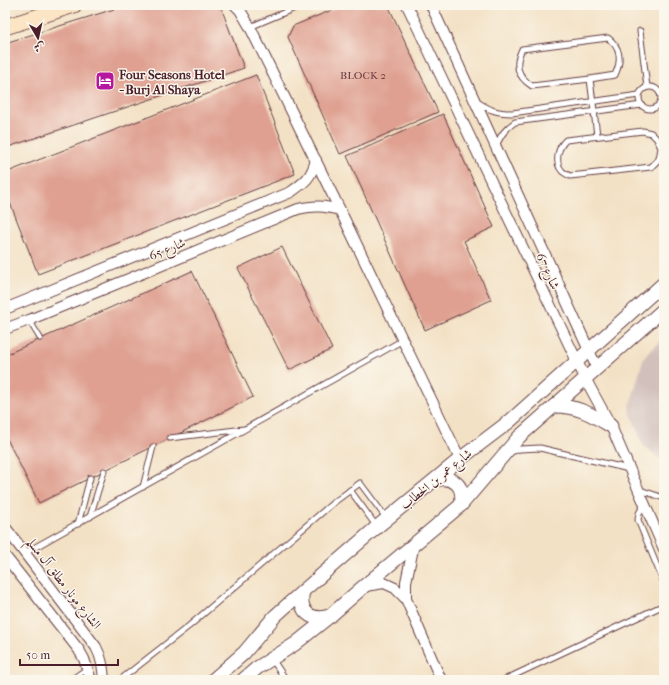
<svg xmlns="http://www.w3.org/2000/svg" width="669" height="685" font-family="'IM FELL French Canon',Amiri,serif">
	<style>
		.industrial { fill: #d1c0bc }
		.building { fill: #dfa091 }
		.lines { fill: none; stroke-linecap: round; stroke-linejoin: round }
		.service-casing { stroke: #633c42; stroke-width: 7 }
		.minor-casing { stroke: #633c42; stroke-width: 12 }
		.tertiary-casing { stroke: #633c42; stroke-width: 15 }
		.secondary-casing { stroke: #633c42; stroke-width: 17 }
		.service { stroke: #fff; stroke-width: 5 }
		.minor { stroke: #fff; stroke-width: 10 }
		.tertiary { stroke: #fff; stroke-width: 13 }
		.secondary { stroke: #fce5c4; stroke-width: 15 }
		.labels { text-anchor: middle; dominant-baseline: central; stroke-width: 3; stroke-linejoin: round; paint-order: stroke }
		.number-label { font-size: 11px; fill: #6f3f44 }
		.poi-label { font-size: 13px; font-weight: bold; fill: #4a1f2b; stroke: #fbf7ec; text-anchor: start }
		.street-label { font-size: 13px; fill: #4a1f2b; stroke: #fbf7ec }
	</style>
	<rect width="100%" height="100%" fill="#fbf7ec"/>
	<filter id="ink" filterUnits="userSpaceOnUse"><feTurbulence type="fractalNoise" baseFrequency=".025" numOctaves="2"/><feDisplacementMap in="SourceGraphic" scale="8" xChannelSelector="R" yChannelSelector="G"/><feConvolveMatrix kernelMatrix="1 2 1 2 8 2 1 2 1" color-interpolation-filters="sRGB"/></filter>
	<filter id="wash" filterUnits="userSpaceOnUse"><feTurbulence type="fractalNoise" baseFrequency=".012" numOctaves="4" result="noise"/><feDisplacementMap in="SourceGraphic" scale="16" xChannelSelector="R" yChannelSelector="G"/><feGaussianBlur stdDeviation="0.9" result="paint"/><feColorMatrix in="noise" values="0 0 0 0 0 0 0 0 0 0 0 0 0 0 0 0 0 1.4 0 .05"/><feComposite in="paint" operator="in"/></filter>
	<g filter="url(#wash)">
		<rect width="100%" height="100%" fill="#f3e1c5"/>
		<path class="industrial" d="M664 338V462L643 445 629 409 644 357Z"/>
		<g id="blocks">
			<g class="building">
				<path d="M127 5H220L244 68 5 148V43Z"/>
				<path d="M344 5H388L438 112 340 154 288 37 293 26Z"/>
				<path d="M256 75 295 174 38 274 5 190V173Z"/>
				<path d="M443 114 494 227 464 241 491 300 425 330 347 156Z"/>
				<path d="M282 247 332 349 289 370 238 268Z"/>
				<path d="M192 271 253 397 39 503 5 435V355Z"/>
			</g>
		</g>
	</g>
	<g filter="url(#ink)">
		<use href="#blocks" fill-opacity="0" stroke="#633c42" stroke-width="1"/>
		<g class="lines">
			<defs>
				<g id="service">
					<path d="M250 27 302 5"/>
					<path d="M640 31 647 87"/>
					<path d="M590 79 532 86C517 76 514 65 522 49L608 38C621 48 622 60 615 75L590 79 597 135"/>
					<circle cx="650" cy="98" r="11"/>
					<path d="M477 102C490 110 496 113 512 113L639 95"/>
					<path d="M643 131 651 133 657 139 661 148 659 159 651 167 570 176C568 175 564 173 562 171 554 162 558 147 566 140Z"/>
					<path d="M496 146C501 135 505 129 515 122L642 105"/>
					<path d="M29 320 40 338"/>
					<path d="M170 438 244 429"/>
					<path d="M511 452 520 449 540 448 629 469"/>
					<path d="M143 487 153 447"/>
					<path d="M350 490 377 527"/>
					<path d="M640 490 664 498"/>
					<path d="M644 505 639 513 638 520 664 583"/>
					<path d="M90 517 104 471"/>
					<path d="M78 524 90 478"/>
					<path d="M25 553 403 340"/>
					<path d="M272 659 286 680"/>
					<path d="M71 680 88 668"/>
					<path d="M120 680 189 626 333 503 360 483 387 519"/>
					<path d="M504 680 664 605"/>
				</g>
				<g id="minor">
					<path d="M235 5 240 10 250 27 340 210 460 459"/>
					<path d="M407 5 585 378 611 426 664 549"/>
					<path d="M431 5 597 368"/>
					<path d="M5 309 291 192C305 182 311 178 316 160"/>
					<path d="M5 329 29 320 298 209C315 205 324 206 340 210"/>
					<path d="M5 527 96 647C102 658 103 668 104 680"/>
					<path d="M5 556 79 650 84 659 91 680"/>
					<path d="M365 586 384 583 395 588 406 599 441 680"/>
					<path d="M406 599V582L414 544"/>
				</g>
				<g id="tertiary">
					<path d="M554 406C578 406 591 414 611 426"/>
					<path d="M435 480C454 475 465 486 461 505"/>
					<path d="M303 591C298 611 310 622 330 616"/>
					<path d="M213 680 244 653 275 616 303 591 377 527 460 459 510 421 664 283"/>
					<path d="M243 680 257 668 295 644 330 616 363 587 461 505 519 437 664 309"/>
				</g>
				<path id="secondary" d="M5 27 74 5"/>
			</defs>
			<use href="#service" class="service-casing"/>
			<use href="#minor" class="minor-casing"/>
			<use href="#tertiary" class="tertiary-casing"/>
			<use href="#secondary" class="secondary-casing"/>
			<use href="#service" class="service"/>
			<use href="#minor" class="minor"/>
			<use href="#tertiary" class="tertiary"/>
			<use href="#secondary" class="secondary"/>
		</g>
	</g>
	<defs>
		<symbol id="hotel-square" viewBox="-11 -11 22 22"><rect x="-9" y="-9" width="18" height="18" rx="4" fill="#b5179e" stroke="#fbf7ec"/><path d="M-6-4.5h1.5V1H6V5H4.5V3h-9V5H-6ZM-4 0a1.8 1.8 0 1 1 3.6 0ZM.5 0V-2.5h3Q6-2.5 6 0Z" fill="#fff"/></symbol>
	</defs>
	<g fill-rule="evenodd">
		<use href="#hotel-square" x="94" y="70" width="22" height="22"/>
	</g>
	<g class="labels">
		<g class="number-label">
			<text x="363" y="75">BLOCK 2</text>
		</g>
		<g class="poi-label">
			<text x="119" y="74">Four Seasons Hotel<tspan x="119" dy="15">- Burj Al Shaya</tspan></text>
		</g>
		<g class="street-label">
			<text transform="translate(167 249) rotate(-23)">شارع 65</text>
			<text transform="translate(548 271) rotate(65)">شارع 67</text>
			<text transform="translate(436 479) rotate(-39)">شارع عمر بن الخطاب</text>
			<text transform="translate(64 583) rotate(52)">الشارع مونار مطلق آل مسلم</text>
		</g>
	</g>
	<rect width="669" height="685" fill="none" stroke="#fbf7ec" stroke-width="20"/>
	<g transform="translate(38 38) rotate(171)" stroke="#fbf7ec" stroke-width="3" paint-order="stroke">
	<path d="M0-3L7 15L0 10L-7 15Z" fill="#4a1f2b"/>
	<text y="-6" font-size="11" font-weight="bold" text-anchor="middle" fill="#4a1f2b">ش</text>
	</g>
	<path d="M20 659v6h98v-6" fill="none" stroke="#4a1f2b" stroke-width="2"/>
	<text x="26" y="659" font-size="12" fill="#4a1f2b" stroke="#fbf7ec" stroke-width="3" paint-order="stroke">50 m</text>
</svg>
